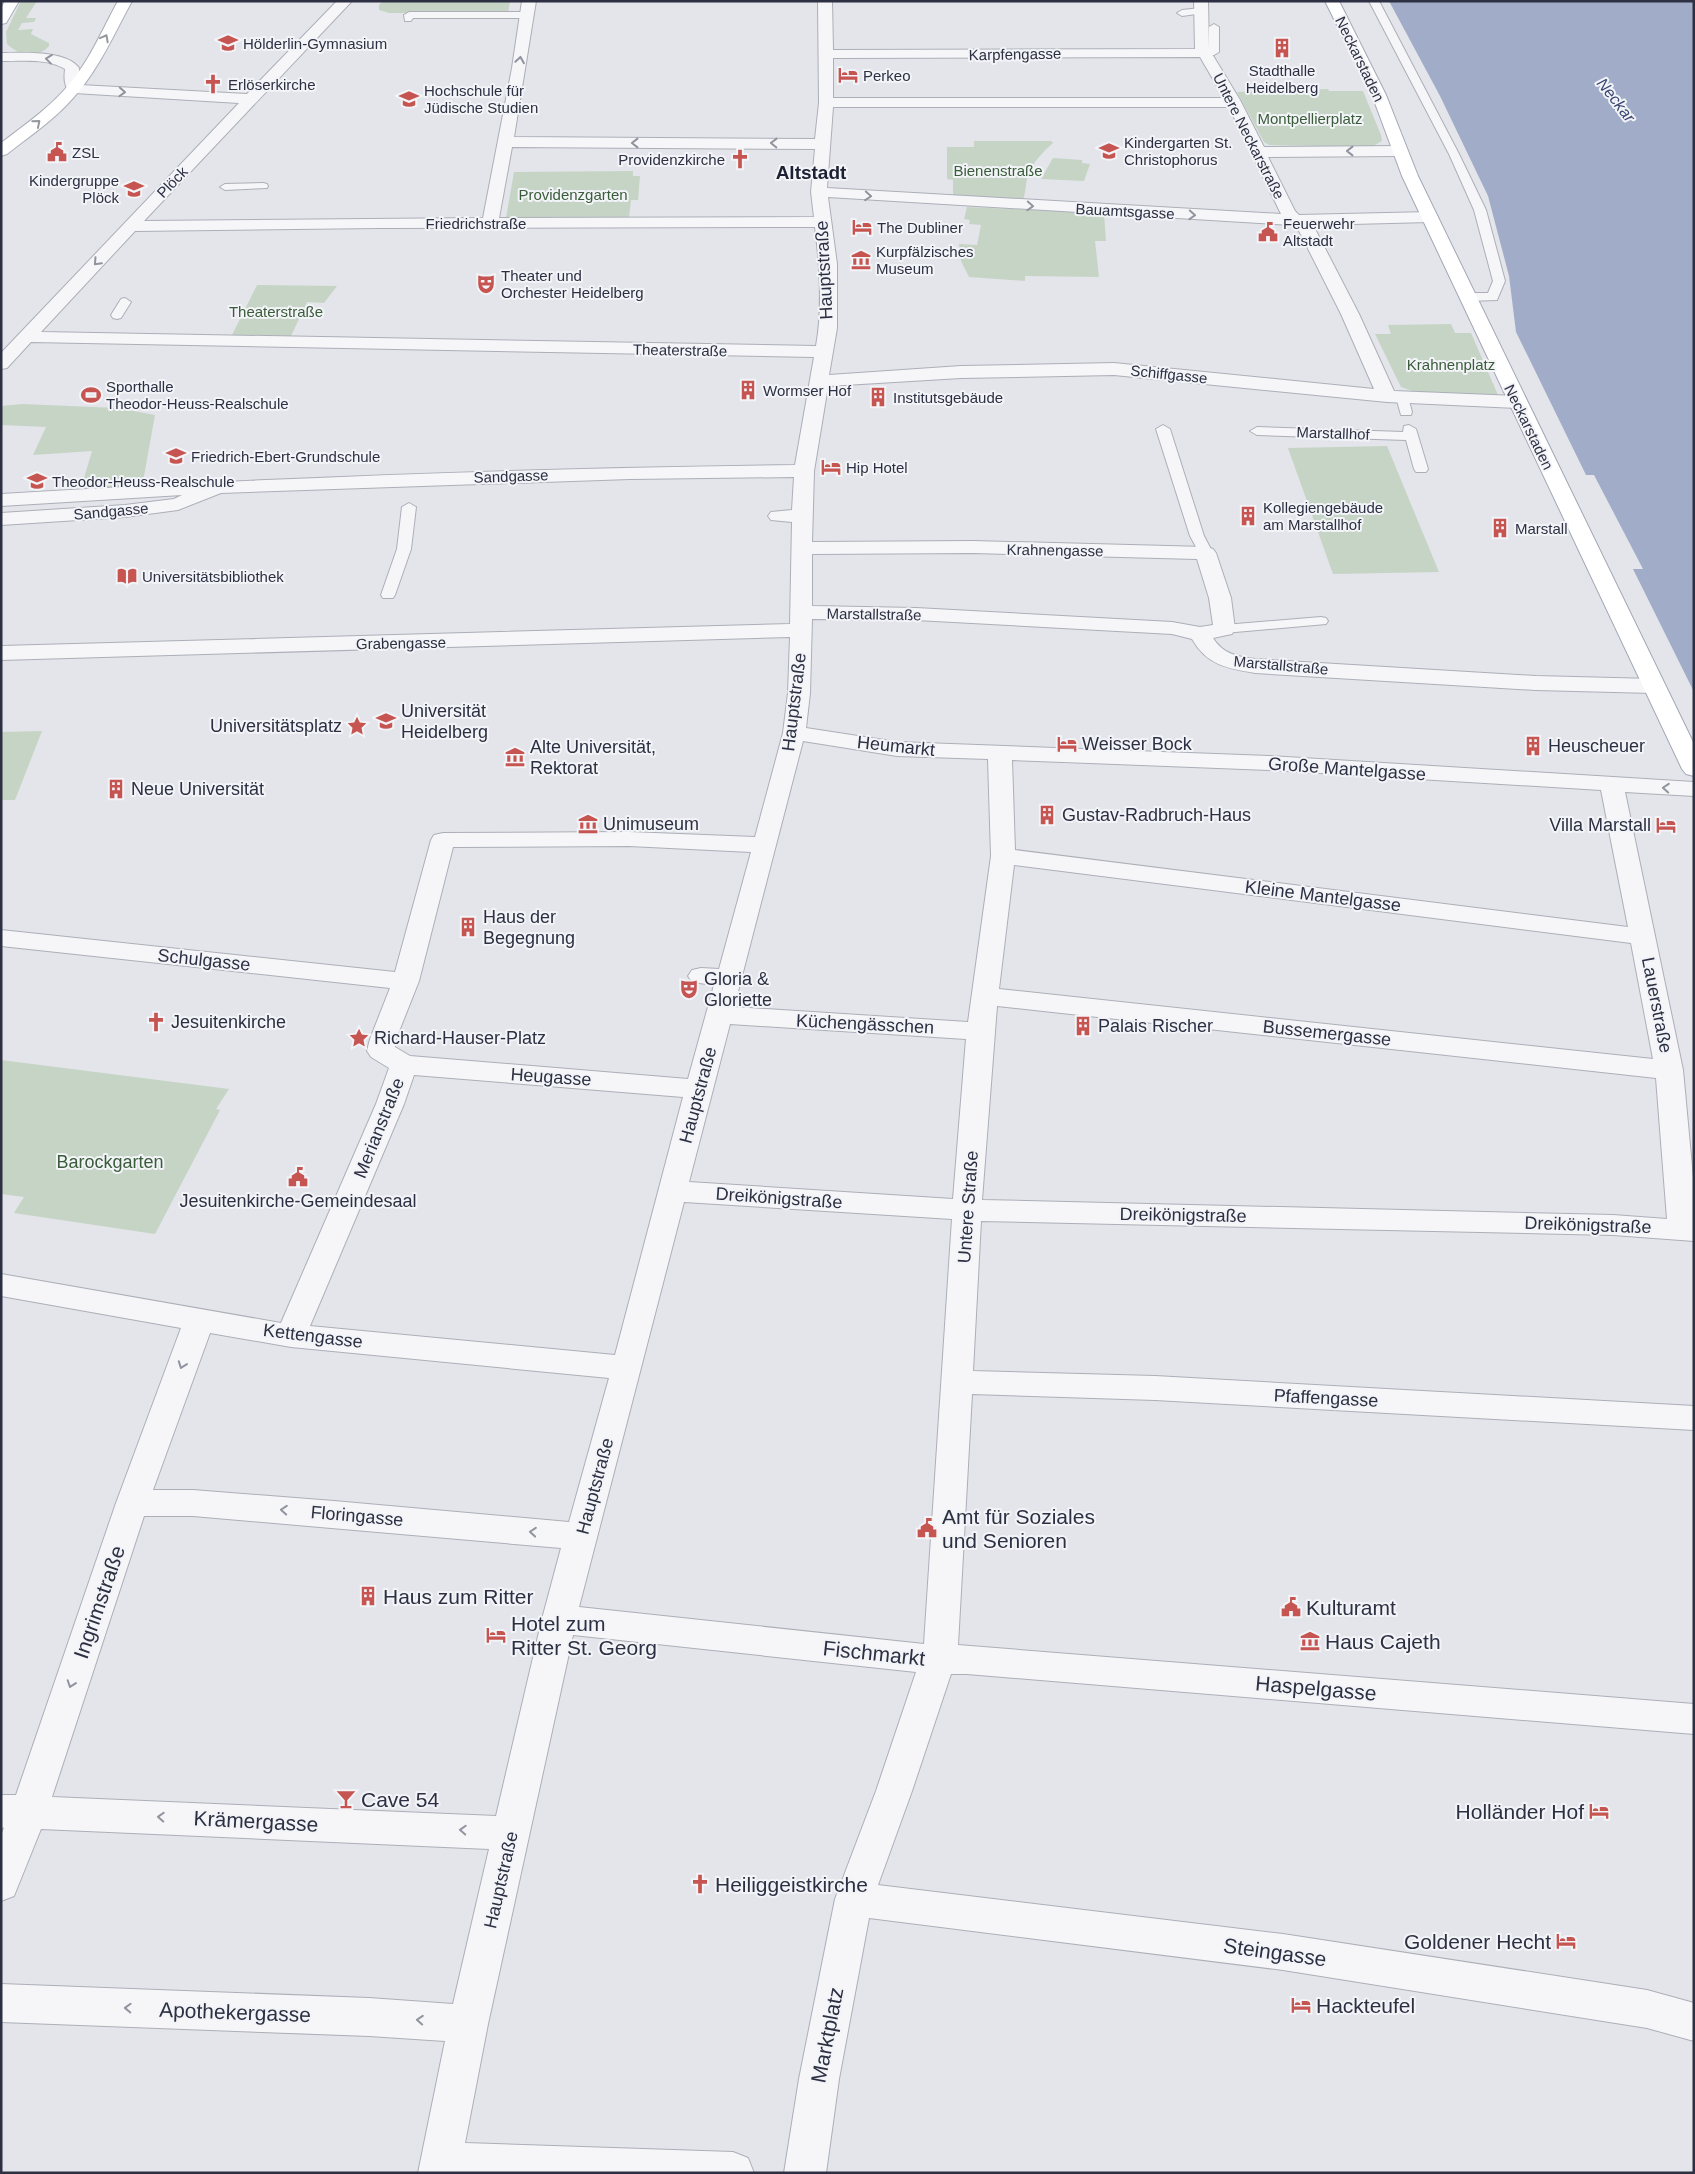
<svg xmlns="http://www.w3.org/2000/svg" width="1695" height="2174" font-family="Arial,sans-serif">
	<style>
		.green { fill: #c6d4c5 }
		.water { fill: #a1adc8 }
		.lines { fill: none; stroke-linecap: round; stroke-linejoin: round }
		.lane-casing { stroke: #acafb8; stroke-width: 2 }
		.street-casing { stroke: #acafb8; stroke-width: 2 }
		.secondary-casing { stroke: #acafb8; stroke-width: 2 }
		.primary-casing { stroke: #a3a7b5; stroke-width: 2 }
		.lane { fill: #f6f6f9; fill-rule: evenodd }
		.street { fill: #f6f6f9; fill-rule: evenodd }
		.secondary { fill: #fff; fill-rule: evenodd }
		.primary { fill: #fff; fill-rule: evenodd }
		.oneway { stroke: #9698a0 }
		.oneway2 { stroke: #91939e }
		.labels { text-anchor: middle; dominant-baseline: central; stroke-width: 4; stroke-linejoin: round; paint-order: stroke }
		.far-poi-label { font-size: 15px; fill: #2c3042; stroke: #f3f4f8; text-anchor: start }
		.far-street-label { font-size: 15px; fill: #2c3042; stroke: #f3f4f8 }
		.far-park-label { font-size: 15px; fill: #3a5c3a; stroke: #f3f4f8 }
		.far-water-label { font-size: 16px; font-style: italic; fill: #394873; stroke: #f3f4f8 }
		.street-label { font-size: 18px; fill: #2c3042; stroke: #f3f4f8 }
		.poi-label { font-size: 18px; fill: #2c3042; stroke: #f3f4f8; text-anchor: start }
		.park-label { font-size: 18px; fill: #3a5c3a; stroke: #f3f4f8 }
		.far-district-label { font-size: 19px; font-weight: bold; fill: #1e2133; stroke: #f3f4f8 }
		.near-poi-label { font-size: 21px; fill: #2c3042; stroke: #f3f4f8; text-anchor: start }
		.near-street-label { font-size: 21px; fill: #2c3042; stroke: #f3f4f8 }
	</style>
	<rect width="100%" height="100%" fill="#e3e5ea"/>
	<g class="green">
		<path d="M21 1H37L26 18H36L34 22 22 23 18 30 33 29 31 34 49 43V46C38 59 18 55 7 44L6 32Z"/>
		<path d="M383 1H510L508 13H389L379 10V5Z"/>
		<path d="M1328 89 1329 91H1363L1381 135 1382 141 1373 146 1364 147 1269 145 1264 142 1237 92Z"/>
		<path d="M974 141H1051L1053 143C1044 151 1030 165 1027 178 1026 186 1025 193 1023 201L953 196V180L947 179V147H974Z"/>
		<path d="M1053 158 1082 160V163L1090 164 1084 181 1041 179Z"/>
		<path d="M633 171V176H640L638 200H631L629 217 506 218 514 172Z"/>
		<path d="M967 207 1104 213 1106 241H1095L1099 277 1025 276V281L969 277 961 261 959 244 977 245 981 225 969 224 970 220 964 219Z"/>
		<path d="M257 285 337 286 324 303 307 302 291 336 232 335Z"/>
		<path d="M1451 324 1455 333H1471L1498 395 1415 392 1401 387 1375 334H1391L1388 325Z"/>
		<path d="M22 404 117 408 155 415 142 487 81 488 92 451 33 455 46 427 1 425V406Z"/>
		<path d="M1387 446 1439 572 1333 574 1288 448Z"/>
		<path d="M42 731 15 800H1V732Z"/>
		<path d="M1 1060 229 1089 216 1109 220 1110 155 1234 14 1213 24 1197 1 1194Z"/>
	</g>
	<path class="water" d="M1389 1H1694V692L1633 569H1643L1594 475H1586L1516 332 1509 276 1488 196 1440 96Z"/>
	<g class="lines">
		<defs>
			<g id="lane">
				<path d="M1369 1H1379L1459 154 1486 210 1505 281 1497 300 1468 301 1462 297 1468 293H1488L1493 281 1474 210 1449 154Z"/>
				<path d="M1201 8 1206 11 1204 13 1182 16 1177 13 1182 10Z"/>
				<path d="M409 12H527L532 15 527 18H413L411 21H405L404 15Z"/>
				<path d="M1214 24 1219 27V52L1214 55H1201V51L1209 50V27Z"/>
				<path d="M263 183 267 184 268 186 267 188 225 190 220 187 225 184Z"/>
				<path d="M125 298 131 302 121 318 117 319 113 318 111 315 121 299Z"/>
				<path d="M1402 393 1408 397 1412 412 1411 415H1401L1396 397Z"/>
				<path d="M1163 425 1170 429 1204 536 1213 553 1211 556H1201L1190 536 1156 429Z"/>
				<path d="M1409 425 1416 429 1428 469 1426 472H1416L1414 469 1406 440 1257 435 1250 431 1257 427 1403 432 1404 426Z"/>
				<path d="M409 503 416 507 411 549 395 595 393 598H383L381 595 397 549 402 507Z"/>
				<path d="M1321 617 1326 618 1328 621 1326 624 1224 633 1219 632 1217 629 1219 626 1224 625Z"/>
			</g>
			<path id="street" d="M337 1H352L144 221 483 218 512 68 522 1H536L514 137 815 139 819 103 818 1H832L833 50 1195 49 1194 1H1208L1209 49 1240 100 1264 147 1399 146 1405 148 1407 151 1405 154 1399 156 1268 157 1295 211 1299 215 1430 212 1436 214 1438 217 1436 220 1430 222 1313 225 1359 314 1394 391 1517 396 1524 398 1526 402 1524 406 1517 408 1387 402 1114 375 961 378 828 386 814 471 812 542 973 541 1206 547 1213 549 1216 553 1231 598 1235 629 1232 634 1213 638C1223 654 1238 657 1255 659L1536 676 1653 679 1661 681 1664 686 1661 691 1653 693 1536 690 1255 673C1226 668 1207 665 1192 639L1172 634 916 620 812 619 810 693 806 728 897 742 1269 756 1694 782V796L1625 792 1683 1070 1694 1188V1241L1613 1235 981 1221 973 1371 1155 1376 1694 1406V1430L1155 1400 972 1394 958 1645 1694 1704V1734L967 1674H951L912 1791 878 1885 1283 1934 1647 1990 1694 2003V2041L1647 2028 1283 1970 869 1918 839 2079 826 2173H784L799 2079 835 1899 876 1791 916 1672 573 1635 488 2024 465 2143 733 2152 748 2158 754 2173H418L445 2041 369 2036 1 2022V1984L369 1998 453 2004 489 1849 41 1829 14 1896 1 1901V1835L4 1828 1 1827V1795H16L116 1503 181 1328 1 1296V1274L281 1323 376 1104 389 1068 371 1057 367 1051 370 1039 390 988 1 946V930L395 972 431 840 434 835 443 833 629 832 755 837 783 733 788 693 790 637 1 660V646L790 624 792 522 771 520 768 516 771 512 792 510 794 477 630 479 221 493 178 510 125 517 1 525V513L125 505 174 499 182 495 1 506V494C266 478 530 468 795 465L814 357 31 342 7 368 1 369V353L239 103 74 93 69 92C64 85 64 78 65 69 48 58 21 61 1 61V53C22 53 66 50 79 68L80 85 247 94ZM1200 57 1224 98H833V58ZM833 107H1229L1281 214 827 188ZM512 147 815 149 811 192 814 217 499 218ZM828 197 1292 225 1297 227 1341 314 1374 389 1114 363 961 366 829 375 837 328V264ZM815 227C820 266 823 307 816 346L41 332 135 231 378 228ZM973 553 1197 559 1209 598 1213 625 1200 627 1172 622 916 608 812 606V554ZM803 741 897 756 988 759 991 856 968 1022 734 1007ZM1012 760 1269 770 1601 790 1628 927 1015 850ZM629 846 751 852 719 969 701 968 692 970 688 976 692 982 714 985 688 1079 410 1056 395 1047 396 1039 419 981 453 847ZM1014 865 1631 943 1653 1059 999 989ZM997 1006 1656 1078 1667 1219 1613 1215 982 1200ZM730 1024 966 1039 953 1199 689 1182ZM414 1075 683 1097 615 1355 310 1326 404 1104ZM684 1202 952 1219 924 1644 579 1607ZM210 1333 291 1347 609 1378 569 1522 334 1501 193 1490H153ZM144 1516H193L561 1548 542 1619 496 1816 52 1797Z"/>
			<g id="secondary">
				<path d="M5 1H19L6 23 1 24V8Z"/>
				<path d="M118 1H132C114 34 99 69 74 97 55 119 30 136 7 154L1 156V143C26 124 52 106 71 82 91 58 103 28 118 1Z"/>
			</g>
			<path id="primary" d="M1325 1H1339L1386 95 1418 176 1694 744V776L1686 774 1682 769 1402 176 1372 95Z"/>
		</defs>
		<use href="#lane" class="lane-casing"/>
		<use href="#street" class="street-casing"/>
		<use href="#secondary" class="secondary-casing"/>
		<use href="#primary" class="primary-casing"/>
		<use href="#lane" class="lane"/>
		<use href="#street" class="street"/>
		<use href="#secondary" class="secondary"/>
		<use href="#primary" class="primary"/>
	</g>
	<defs><path id="oneway-chevron" d="M-2-3.5L2.5 0L-2 3.5" fill="none" stroke-width="1.6" stroke-linecap="round" stroke-linejoin="round" transform="scale(1.25)"/></defs>
	<g class="oneway">
		<use href="#oneway-chevron" transform="translate(105 38) rotate(-62)"/>
		<use href="#oneway-chevron" transform="translate(37 123) rotate(-40)"/>
	</g>
	<g class="oneway2">
		<use href="#oneway-chevron" transform="translate(49 59) rotate(-173)"/>
		<use href="#oneway-chevron" transform="translate(520 60) rotate(-81)"/>
		<use href="#oneway-chevron" transform="translate(122 92) rotate(3)"/>
		<use href="#oneway-chevron" transform="translate(635 143) rotate(-180)"/>
		<use href="#oneway-chevron" transform="translate(774 143) rotate(-179)"/>
		<use href="#oneway-chevron" transform="translate(1350 151) rotate(180)"/>
		<use href="#oneway-chevron" transform="translate(868 196) rotate(4)"/>
		<use href="#oneway-chevron" transform="translate(1030 206) rotate(3)"/>
		<use href="#oneway-chevron" transform="translate(1192 215) rotate(3)"/>
		<use href="#oneway-chevron" transform="translate(97 262) rotate(133)"/>
		<use href="#oneway-chevron" transform="translate(1666 788) rotate(-176)"/>
		<use href="#oneway-chevron" transform="translate(182 1365) rotate(110)"/>
		<use href="#oneway-chevron" transform="translate(284 1510) rotate(-176)"/>
		<use href="#oneway-chevron" transform="translate(533 1532) rotate(-175)"/>
		<use href="#oneway-chevron" transform="translate(71 1684) rotate(109)"/>
		<use href="#oneway-chevron" transform="translate(161 1817) rotate(-177)"/>
		<use href="#oneway-chevron" transform="translate(463 1830) rotate(-177)"/>
		<use href="#oneway-chevron" transform="translate(128 2008) rotate(-178)"/>
		<use href="#oneway-chevron" transform="translate(420 2020) rotate(-176)"/>
	</g>
	<defs>
		<symbol id="school-bare" viewBox="-9 -9 18 18"><path d="M0-5L7-2L0 1L-7-2ZM-4 1L0 2.5L4 1V4Q0 6-4 4Z" fill="#c65551" stroke="#f3f4f8" stroke-width="2.5" paint-order="stroke"/></symbol>
		<symbol id="building-bare" viewBox="-9 -9 18 18"><path d="M-4-6H4V6H1V3H-1V6H-4ZM-2.5-4.3h1.7v1.8h-1.7ZM.8-4.3h1.7v1.8H.8ZM-2.5-1h1.7V.8h-1.7ZM.8-1h1.7V.8H.8Z" fill="#c65551" stroke="#f3f4f8" stroke-width="2.5" paint-order="stroke"/></symbol>
		<symbol id="hotel-bare" viewBox="-9 -9 18 18"><path d="M-6-4.5h1.5V1H6V5H4.5V3h-9V5H-6ZM-4 0a1.8 1.8 0 1 1 3.6 0ZM.5 0V-2.5h3Q6-2.5 6 0Z" fill="#c65551" stroke="#f3f4f8" stroke-width="2.5" paint-order="stroke"/></symbol>
		<symbol id="church-bare" viewBox="-9 -9 18 18"><path d="M-1.2-6h2.4v3.5h3.3v2.4h-3.3V6h-2.4V-.1h-3.3v-2.4h3.3Z" fill="#c65551" stroke="#f3f4f8" stroke-width="2.5" paint-order="stroke"/></symbol>
		<symbol id="university-bare" viewBox="-9 -9 18 18"><path d="M0-5L7-2L0 1L-7-2ZM-4 1L0 2.5L4 1V4Q0 6-4 4Z" fill="#c65551" stroke="#f3f4f8" stroke-width="2.5" paint-order="stroke"/></symbol>
		<symbol id="civic-bare" viewBox="-9 -9 18 18"><path d="M-.6-6.5H3V-4.5H.6V-3L4-1V1h2V6H-6V1h2V-1L-.6-3ZM-1.2 2.5V6h2.4V2.5Z" fill="#c65551" stroke="#f3f4f8" stroke-width="2.5" paint-order="stroke"/></symbol>
		<symbol id="museum-bare" viewBox="-9 -9 18 18"><path d="M0-6L6-3V-2H-6V-3ZM-5-1h2V3h-2ZM-1-1h2V3h-2ZM3-1h2V3H3ZM-6 4H6V6H-6Z" fill="#c65551" stroke="#f3f4f8" stroke-width="2.5" paint-order="stroke"/></symbol>
		<symbol id="theatre-bare" viewBox="-9 -9 18 18"><path d="M-5-5.5Q0-4 5-5.5V0Q5 5 0 6Q-5 5-5 0ZM-3.3-2.5H-1v1.5H-3.3ZM1-2.5H3.3v1.5H1ZM-2.8 1Q0 5.5 2.8 1Z" fill="#c65551" stroke="#f3f4f8" stroke-width="2.5" paint-order="stroke"/></symbol>
		<symbol id="stadium-bare" viewBox="-9 -9 18 18"><path d="M0-5a6.5 5 0 1 0 0 10a6.5 5 0 1 0 0-10ZM-3.5-1.8h7v3.6h-7Z" fill="#c65551" stroke="#f3f4f8" stroke-width="2.5" paint-order="stroke"/></symbol>
		<symbol id="library-bare" viewBox="-9 -9 18 18"><path d="M-6-4Q-3-5.5-.7-3.5V5Q-3 3-6 4ZM6-4Q3-5.5 .7-3.5V5Q3 3 6 4Z" fill="#c65551" stroke="#f3f4f8" stroke-width="2.5" paint-order="stroke"/></symbol>
		<symbol id="sight-bare" viewBox="-9 -9 18 18"><path d="M0-6L1.8-2.2L6-1.7L2.9 1.2L3.7 5.4L0 3.3L-3.7 5.4L-2.9 1.2L-6-1.7L-1.8-2.2Z" fill="#c65551" stroke="#f3f4f8" stroke-width="2.5" paint-order="stroke"/></symbol>
		<symbol id="bar-bare" viewBox="-9 -9 18 18"><path d="M-6-5H6L.8 .8V4.5H3.5V6h-7V4.5H-.8V.8Z" fill="#c65551" stroke="#f3f4f8" stroke-width="2.5" paint-order="stroke"/></symbol>
	</defs>
	<g fill-rule="evenodd">
		<use href="#school-bare" x="214" y="29" width="28" height="28"/>
		<use href="#building-bare" x="1268" y="34" width="28" height="28"/>
		<use href="#hotel-bare" x="834" y="61" width="28" height="28"/>
		<use href="#church-bare" x="199" y="70" width="28" height="28"/>
		<use href="#university-bare" x="395" y="85" width="28" height="28"/>
		<use href="#school-bare" x="1095" y="137" width="28" height="28"/>
		<use href="#civic-bare" x="43" y="138" width="28" height="28"/>
		<use href="#church-bare" x="726" y="145" width="28" height="28"/>
		<use href="#school-bare" x="120" y="175" width="28" height="28"/>
		<use href="#hotel-bare" x="848" y="213" width="28" height="28"/>
		<use href="#civic-bare" x="1254" y="218" width="28" height="28"/>
		<use href="#museum-bare" x="847" y="246" width="28" height="28"/>
		<use href="#theatre-bare" x="472" y="270" width="28" height="28"/>
		<use href="#building-bare" x="734" y="376" width="28" height="28"/>
		<use href="#stadium-bare" x="77" y="381" width="28" height="28"/>
		<use href="#building-bare" x="864" y="383" width="28" height="28"/>
		<use href="#school-bare" x="162" y="442" width="28" height="28"/>
		<use href="#hotel-bare" x="817" y="453" width="28" height="28"/>
		<use href="#school-bare" x="23" y="467" width="28" height="28"/>
		<use href="#building-bare" x="1234" y="502" width="28" height="28"/>
		<use href="#building-bare" x="1486" y="514" width="28" height="28"/>
		<use href="#library-bare" x="113" y="562" width="28" height="28"/>
		<use href="#university-bare" x="372" y="707" width="28" height="28"/>
		<use href="#sight-bare" x="343" y="712" width="28" height="28"/>
		<use href="#hotel-bare" x="1053" y="730" width="28" height="28"/>
		<use href="#building-bare" x="1519" y="732" width="28" height="28"/>
		<use href="#museum-bare" x="501" y="743" width="28" height="28"/>
		<use href="#building-bare" x="102" y="775" width="28" height="28"/>
		<use href="#building-bare" x="1033" y="801" width="28" height="28"/>
		<use href="#museum-bare" x="574" y="810" width="28" height="28"/>
		<use href="#hotel-bare" x="1652" y="811" width="28" height="28"/>
		<use href="#building-bare" x="454" y="913" width="28" height="28"/>
		<use href="#theatre-bare" x="675" y="975" width="28" height="28"/>
		<use href="#church-bare" x="142" y="1008" width="28" height="28"/>
		<use href="#building-bare" x="1069" y="1012" width="28" height="28"/>
		<use href="#sight-bare" x="345" y="1024" width="28" height="28"/>
		<use href="#civic-bare" x="284" y="1163" width="28" height="28"/>
		<use href="#civic-bare" x="913" y="1514" width="28" height="28"/>
		<use href="#building-bare" x="354" y="1582" width="28" height="28"/>
		<use href="#civic-bare" x="1277" y="1593" width="28" height="28"/>
		<use href="#hotel-bare" x="482" y="1621" width="28" height="28"/>
		<use href="#museum-bare" x="1296" y="1627" width="28" height="28"/>
		<use href="#bar-bare" x="332" y="1785" width="28" height="28"/>
		<use href="#hotel-bare" x="1585" y="1797" width="28" height="28"/>
		<use href="#church-bare" x="686" y="1870" width="28" height="28"/>
		<use href="#hotel-bare" x="1552" y="1927" width="28" height="28"/>
		<use href="#hotel-bare" x="1287" y="1991" width="28" height="28"/>
	</g>
	<g class="labels">
		<g class="far-poi-label">
			<text x="243" y="43">Hölderlin-Gymnasium</text>
			<text x="1282" y="70" text-anchor="middle">Stadthalle<tspan x="1282" dy="17">Heidelberg</tspan></text>
			<text x="863" y="75">Perkeo</text>
			<text x="228" y="84">Erlöserkirche</text>
			<text x="424" y="90">Hochschule für<tspan x="424" dy="17">Jüdische Studien</tspan></text>
			<text x="1124" y="142">Kindergarten St.<tspan x="1124" dy="17">Christophorus</tspan></text>
			<text x="72" y="152">ZSL</text>
			<text x="725" y="159" text-anchor="end">Providenzkirche</text>
			<text x="119" y="180" text-anchor="end">Kindergruppe<tspan x="119" dy="17">Plöck</tspan></text>
			<text x="1283" y="223">Feuerwehr<tspan x="1283" dy="17">Altstadt</tspan></text>
			<text x="877" y="227">The Dubliner</text>
			<text x="876" y="251">Kurpfälzisches<tspan x="876" dy="17">Museum</tspan></text>
			<text x="501" y="275">Theater und<tspan x="501" dy="17">Orchester Heidelberg</tspan></text>
			<text x="106" y="386">Sporthalle<tspan x="106" dy="17">Theodor-Heuss-Realschule</tspan></text>
			<text x="763" y="390">Wormser Hof</text>
			<text x="893" y="397">Institutsgebäude</text>
			<text x="191" y="456">Friedrich-Ebert-Grundschule</text>
			<text x="846" y="467">Hip Hotel</text>
			<text x="52" y="481">Theodor-Heuss-Realschule</text>
			<text x="1263" y="507">Kollegiengebäude<tspan x="1263" dy="17">am Marstallhof</tspan></text>
			<text x="1515" y="528">Marstall</text>
			<text x="142" y="576">Universitätsbibliothek</text>
		</g>
		<g class="far-street-label">
			<text transform="translate(1015 54) rotate(-1)">Karpfengasse</text>
			<text transform="translate(1360 59) rotate(64)">Neckarstaden</text>
			<text transform="translate(1249 136) rotate(63)">Untere Neckarstraße</text>
			<text transform="translate(172 182) rotate(-46)">Plöck</text>
			<text transform="translate(1125 211) rotate(3)">Bauamtsgasse</text>
			<text x="476" y="223">Friedrichstraße</text>
			<text transform="translate(680 350) rotate(1)">Theaterstraße</text>
			<text transform="translate(1169 374) rotate(6)">Schiffgasse</text>
			<text transform="translate(1529 427) rotate(64)">Neckarstaden</text>
			<text transform="translate(1333 433) rotate(2)">Marstallhof</text>
			<text transform="translate(511 476) rotate(-2)">Sandgasse</text>
			<text transform="translate(111 511) rotate(-5)">Sandgasse</text>
			<text transform="translate(1055 550) rotate(1)">Krahnengasse</text>
			<text transform="translate(874 614) rotate(1)">Marstallstraße</text>
			<text transform="translate(401 643) rotate(-1)">Grabengasse</text>
			<text transform="translate(1281 665) rotate(5)">Marstallstraße</text>
		</g>
		<g class="far-park-label">
			<text x="1310" y="118">Montpellierplatz</text>
			<text x="998" y="170">Bienenstraße</text>
			<text x="573" y="194">Providenzgarten</text>
			<text x="276" y="311">Theaterstraße</text>
			<text x="1451" y="364">Krahnenplatz</text>
		</g>
		<g class="far-water-label">
			<text transform="translate(1616 100) rotate(52)">Neckar</text>
		</g>
		<g class="street-label">
			<text transform="translate(824 270) rotate(-93)">Hauptstraße</text>
			<text transform="translate(794 702) rotate(-83)">Hauptstraße</text>
			<text transform="translate(896 746) rotate(6)">Heumarkt</text>
			<text transform="translate(1347 769) rotate(4)">Große Mantelgasse</text>
			<text transform="translate(1323 896) rotate(7)">Kleine Mantelgasse</text>
			<text transform="translate(204 960) rotate(6)">Schulgasse</text>
			<text transform="translate(1657 1005) rotate(79)">Lauerstraße</text>
			<text transform="translate(865 1024) rotate(3)">Küchengässchen</text>
			<text transform="translate(1327 1033) rotate(6)">Bussemergasse</text>
			<text transform="translate(551 1077) rotate(4)">Heugasse</text>
			<text transform="translate(698 1095) rotate(-75)">Hauptstraße</text>
			<text transform="translate(379 1128) rotate(-68)">Merianstraße</text>
			<text transform="translate(779 1198) rotate(4)">Dreikönigstraße</text>
			<text transform="translate(968 1207) rotate(-86)">Untere Straße</text>
			<text transform="translate(1183 1215) rotate(1)">Dreikönigstraße</text>
			<text transform="translate(1588 1225) rotate(2)">Dreikönigstraße</text>
			<text transform="translate(313 1336) rotate(7)">Kettengasse</text>
			<text transform="translate(1326 1398) rotate(3)">Pfaffengasse</text>
			<text transform="translate(595 1486) rotate(-75)">Hauptstraße</text>
			<text transform="translate(357 1516) rotate(5)">Floringasse</text>
			<text transform="translate(501 1880) rotate(-77)">Hauptstraße</text>
		</g>
		<g class="poi-label">
			<text x="401" y="711">Universität<tspan x="401" dy="21">Heidelberg</tspan></text>
			<text x="342" y="726" text-anchor="end">Universitätsplatz</text>
			<text x="1082" y="744">Weisser Bock</text>
			<text x="1548" y="746">Heuscheuer</text>
			<text x="530" y="747">Alte Universität,<tspan x="530" dy="21">Rektorat</tspan></text>
			<text x="131" y="789">Neue Universität</text>
			<text x="1062" y="815">Gustav-Radbruch-Haus</text>
			<text x="603" y="824">Unimuseum</text>
			<text x="1651" y="825" text-anchor="end">Villa Marstall</text>
			<text x="483" y="917">Haus der<tspan x="483" dy="21">Begegnung</tspan></text>
			<text x="704" y="979">Gloria &amp;<tspan x="704" dy="21">Gloriette</tspan></text>
			<text x="171" y="1022">Jesuitenkirche</text>
			<text x="1098" y="1026">Palais Rischer</text>
			<text x="374" y="1038">Richard-Hauser-Platz</text>
			<text x="298" y="1201" text-anchor="middle">Jesuitenkirche-Gemeindesaal</text>
		</g>
		<g class="park-label">
			<text x="110" y="1162">Barockgarten</text>
		</g>
		<g class="far-district-label">
			<text x="811" y="172">Altstadt</text>
		</g>
		<g class="near-poi-label">
			<text x="942" y="1516">Amt für Soziales<tspan x="942" dy="24">und Senioren</tspan></text>
			<text x="383" y="1596">Haus zum Ritter</text>
			<text x="1306" y="1607">Kulturamt</text>
			<text x="511" y="1623">Hotel zum<tspan x="511" dy="24">Ritter St. Georg</tspan></text>
			<text x="1325" y="1641">Haus Cajeth</text>
			<text x="361" y="1799">Cave 54</text>
			<text x="1584" y="1811" text-anchor="end">Holländer Hof</text>
			<text x="715" y="1884">Heiliggeistkirche</text>
			<text x="1551" y="1941" text-anchor="end">Goldener Hecht</text>
			<text x="1316" y="2005">Hackteufel</text>
		</g>
		<g class="near-street-label">
			<text transform="translate(99 1602) rotate(-71)">Ingrimstraße</text>
			<text transform="translate(874 1653) rotate(6)">Fischmarkt</text>
			<text transform="translate(1316 1688) rotate(5)">Haspelgasse</text>
			<text transform="translate(256 1821) rotate(3)">Krämergasse</text>
			<text transform="translate(1275 1952) rotate(8)">Steingasse</text>
			<text transform="translate(235 2012) rotate(2)">Apothekergasse</text>
			<text transform="translate(827 2035) rotate(-79)">Marktplatz</text>
		</g>
	</g>
	<rect width="1695" height="2174" fill="none" stroke="#2c3042" stroke-width="5"/>
</svg>
